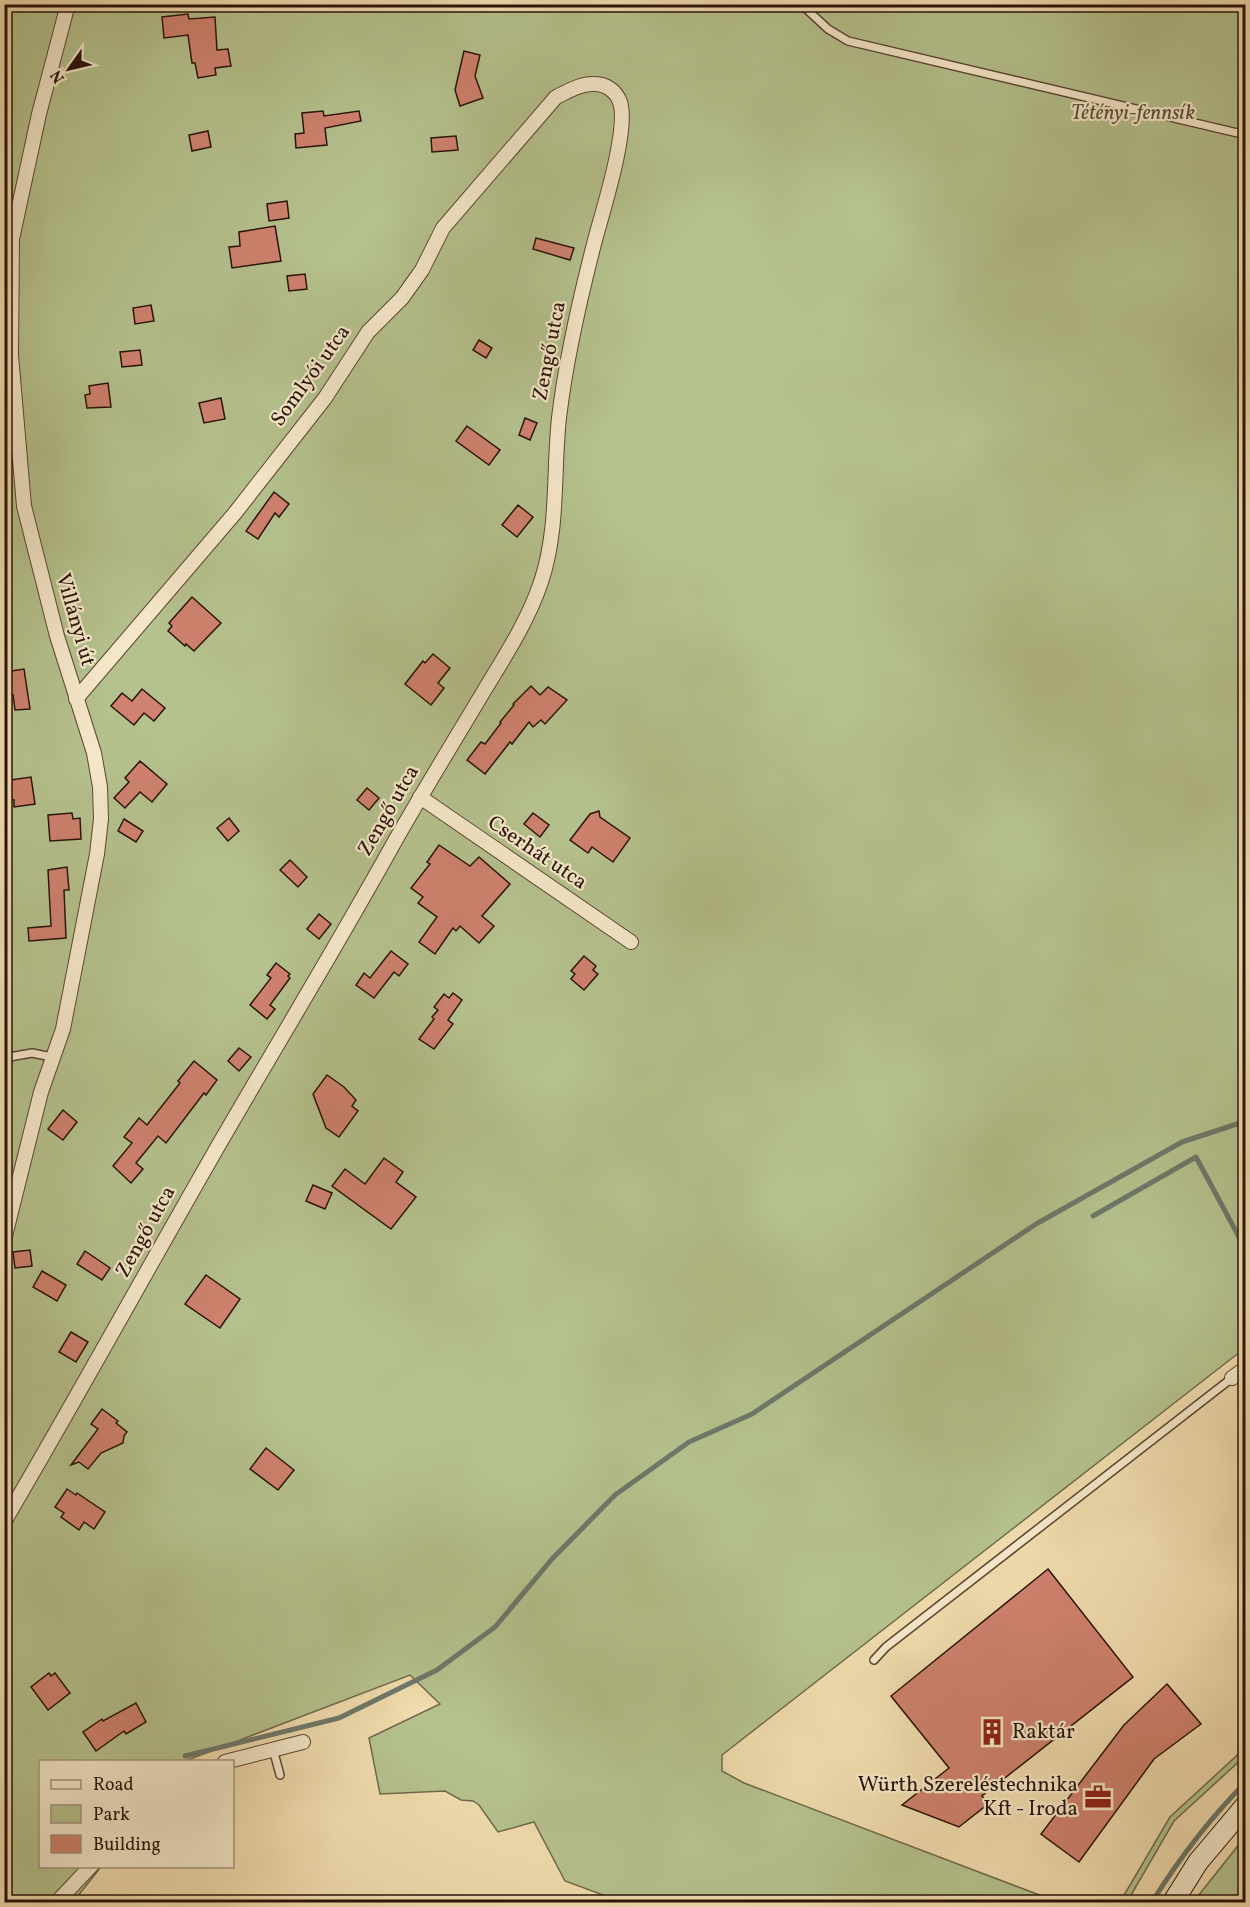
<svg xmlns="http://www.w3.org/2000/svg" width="1250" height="1907" font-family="Vollkorn,serif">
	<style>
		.green { fill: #b5c28e; stroke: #6f6a4c; stroke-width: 1.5 }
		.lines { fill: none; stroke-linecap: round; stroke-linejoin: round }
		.stream { stroke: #6d786a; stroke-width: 5 }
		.building { fill: #cf826f; stroke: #291309; stroke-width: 1.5 }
		.lane-casing { stroke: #5b4532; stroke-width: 10 }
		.street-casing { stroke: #5b4532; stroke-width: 16 }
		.secondary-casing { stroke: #291309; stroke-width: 22 }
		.lane { stroke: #f5e8ca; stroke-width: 7 }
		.street { stroke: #f5e8ca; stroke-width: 14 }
		.secondary { stroke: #f5e8ca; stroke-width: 20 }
		.labels { text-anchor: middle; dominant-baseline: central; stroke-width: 4.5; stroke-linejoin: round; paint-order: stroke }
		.park-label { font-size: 21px; font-style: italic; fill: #5a5038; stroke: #f5e8ca }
		.street-label { font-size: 21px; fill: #291309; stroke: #f5e8ca }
		.poi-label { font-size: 21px; fill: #291309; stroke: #f5e8ca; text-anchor: start }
	</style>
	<rect width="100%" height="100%" fill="#f0dcae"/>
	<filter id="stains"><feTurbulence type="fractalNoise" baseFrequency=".00333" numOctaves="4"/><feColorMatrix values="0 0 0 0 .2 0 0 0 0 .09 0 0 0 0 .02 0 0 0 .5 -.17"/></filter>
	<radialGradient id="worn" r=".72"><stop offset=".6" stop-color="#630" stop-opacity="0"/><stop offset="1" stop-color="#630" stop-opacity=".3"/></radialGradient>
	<g class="green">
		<path d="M5 5H1245V1348L722 1755V1771L744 1783 1058 1902H622L565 1881 534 1822 498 1832 479 1805 473 1801 461 1800 445 1791 380 1794 369 1738 440 1704 410 1675 185 1761 40 1762V1866L101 1867 73 1902H5Z"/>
		<path d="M1245 1748V1756L1174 1821 1127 1902H1120L1170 1817Z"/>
		<path d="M1245 1837V1902H1193L1194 1901Z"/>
	</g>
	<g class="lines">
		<g class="stream">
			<path d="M1093 1216 1196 1157 1246 1250"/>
			<path d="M185 1756 339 1718 437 1670 495 1627 552 1559 615 1495 689 1442 752 1414 1036 1224 1182 1142 1246 1121"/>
			<path d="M1152 1902C1179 1859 1210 1818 1246 1782"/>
		</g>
	</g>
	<g class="building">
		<path d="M188 14 189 19 215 17 217 50 228 49 231 66 215 68 216 75 198 78 195 63H192L188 35 164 38 162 17Z"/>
		<path d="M464 51 480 55 475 76 483 98 460 106 455 90Z"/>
		<path d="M323 111 324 116 359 111 361 121 325 128 327 145 296 148 295 134 304 133 302 113Z"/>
		<path d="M208 131 211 147 192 151 189 135Z"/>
		<path d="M456 136 458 150 432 152 431 138Z"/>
		<path d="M287 201 289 218 269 221 267 204Z"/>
		<path d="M275 226 281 261 232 268 229 247 240 246 239 232Z"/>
		<path d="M536 238 574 248 570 260 533 249Z"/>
		<path d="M305 274 307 289 289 291 287 276Z"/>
		<path d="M151 305 154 321 135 324 133 308Z"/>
		<path d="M479 340 492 348 486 358 473 350Z"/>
		<path d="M140 350 142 365 122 367 120 352Z"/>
		<path d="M108 383 111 407 87 408 85 395 90 394 89 386Z"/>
		<path d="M221 398 225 419 204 423 199 403Z"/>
		<path d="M525 418 537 423 530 440 519 435Z"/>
		<path d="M467 426 500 450 489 465 456 441Z"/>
		<path d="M274 492 289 504 279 517 275 513 258 539 246 531Z"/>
		<path d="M518 505 533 517 517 537 502 525Z"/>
		<path d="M192 597 221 623 194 651 186 644 185 646 168 631 172 626 169 623Z"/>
		<path d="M433 654 450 668 438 683 444 688 431 705 405 684 423 661 425 663Z"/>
		<path d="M24 669 30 709 15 710 13 695 8 696 5 672Z"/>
		<path d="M531 686 540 695 548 687 567 700 545 724 541 720 533 727 529 722 512 744 510 742 485 774 467 760 481 742 485 744 501 723 500 722 514 705 513 704Z"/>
		<path d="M142 689 165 708 154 721 144 713 134 725 111 706 122 693 132 701Z"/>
		<path d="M140 761 167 784 152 802 140 792 125 808 114 798 129 782 125 778Z"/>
		<path d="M31 777 35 804 14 807V800L4 799V781Z"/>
		<path d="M367 788 379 798 369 810 357 800Z"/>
		<path d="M599 811 600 817 630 838 613 862 592 847 588 853 570 840 590 814Z"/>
		<path d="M72 813 73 819 80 818 81 839 50 841 48 815Z"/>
		<path d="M533 813 549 825 540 837 524 824Z"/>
		<path d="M229 818 239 831 228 841 217 828Z"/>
		<path d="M124 819 143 831 136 842 118 831Z"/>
		<path d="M439 845 470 866 479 857 510 884 482 916 494 926 479 943 460 926 456 931 453 928 435 954 419 942 437 917 418 903 423 897 411 888 430 864 427 862Z"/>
		<path d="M290 860 307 877 298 887 280 870Z"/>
		<path d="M67 867 69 890H64L66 938 29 941 28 928 51 926 48 870Z"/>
		<path d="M319 914 331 924 319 939 307 929Z"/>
		<path d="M391 951 408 964 399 976 394 972 374 998 356 985 364 973 370 978Z"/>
		<path d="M584 956 596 966 593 970 598 974 584 990 571 979 575 974 571 971Z"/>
		<path d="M276 963 290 974 288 976 290 978 270 1005 275 1009 267 1019 250 1005 271 978 267 975Z"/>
		<path d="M453 993 462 1000 448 1020 453 1024 434 1049 419 1039 434 1019 432 1017 438 1010 434 1007 444 994 449 998Z"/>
		<path d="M239 1048 251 1057 239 1071 228 1061Z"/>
		<path d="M194 1061 217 1080 206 1095 204 1093 166 1143 158 1136 136 1163 143 1169 131 1183 113 1166 132 1143 124 1137 139 1118 147 1125 180 1083 178 1081Z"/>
		<path d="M327 1075 344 1087 356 1100 352 1106 358 1111 339 1137 326 1128 313 1094Z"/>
		<path d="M63 1110 77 1122 63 1140 48 1129Z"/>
		<path d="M384 1158 403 1172 396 1182 416 1197 391 1229 332 1186 345 1169 365 1184Z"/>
		<path d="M313 1185 332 1193 325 1209 306 1201Z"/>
		<path d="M30 1250 32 1266 15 1268 13 1252Z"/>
		<path d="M85 1251 110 1268 102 1280 77 1264Z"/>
		<path d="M42 1271 66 1285 57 1301 33 1287Z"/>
		<path d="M206 1275 240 1299 220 1328 185 1304Z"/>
		<path d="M71 1332 88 1342 76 1362 59 1352Z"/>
		<path d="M102 1409 118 1421 116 1423 127 1432 124 1436 123 1443 101 1453 88 1469 79 1462 71 1465 98 1429 91 1424Z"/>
		<path d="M266 1448 294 1470 278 1490 250 1469Z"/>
		<path d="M67 1489 76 1495 77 1493 105 1512 94 1529 84 1522 79 1530 61 1517 64 1513 55 1507Z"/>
		<path d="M1048 1569 1133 1677 982 1796 988 1804 959 1827 902 1805 949 1768 891 1696Z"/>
		<path d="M49 1673 51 1676 55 1673 70 1693 48 1710 31 1687Z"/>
		<path d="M1167 1684 1201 1724 1154 1759 1079 1862 1041 1834 1124 1725Z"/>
		<path d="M136 1703 146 1722 126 1734 124 1731 96 1751 83 1732 102 1719 103 1721Z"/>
	</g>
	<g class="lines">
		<defs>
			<g id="lane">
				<path d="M801 4 828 29 848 41 1246 135"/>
				<path d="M4 1058 32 1053 52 1057"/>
				<path d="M874 1660 886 1647 1232 1378"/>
				<path d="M273 1749 280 1775"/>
			</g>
			<g id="street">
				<path d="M420 797 631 942"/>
				<path d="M4 1240 41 1092 63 1029 97 854 101 819 100 787 94 753 57 636 24 506 11 355 12 239 39 114 68 4"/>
				<path d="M1232 1378 1246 1368"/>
				<path d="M4 1522C78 1396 148 1268 221 1141 279 1041 339 942 395 841 424 790 454 741 484 691 505 656 528 621 541 582 559 528 553 473 559 418 566 358 580 298 595 240 603 210 629 129 620 102 616 91 606 84 595 84 581 83 567 92 556 97L443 228 422 270 402 298 368 332 325 398 235 513 76 699"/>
				<path d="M225 1762 303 1742"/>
				<path d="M57 1902 91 1866"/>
			</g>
			<path id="secondary" d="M1173 1902 1198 1862 1246 1805"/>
		</defs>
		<use href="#lane" class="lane-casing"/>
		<use href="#street" class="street-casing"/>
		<use href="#secondary" class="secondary-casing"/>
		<use href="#lane" class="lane"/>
		<use href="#street" class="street"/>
		<use href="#secondary" class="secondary"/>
	</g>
	<defs>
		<symbol id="building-bare" viewBox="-9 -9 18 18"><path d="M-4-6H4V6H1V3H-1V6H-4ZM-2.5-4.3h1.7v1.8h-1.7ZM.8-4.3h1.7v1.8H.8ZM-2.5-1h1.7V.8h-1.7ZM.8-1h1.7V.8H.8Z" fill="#8f2418" stroke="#f5e8ca" stroke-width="2.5" paint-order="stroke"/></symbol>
		<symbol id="office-bare" viewBox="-9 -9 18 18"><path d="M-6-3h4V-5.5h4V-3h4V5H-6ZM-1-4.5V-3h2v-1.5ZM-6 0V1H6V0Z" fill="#8f2418" stroke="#f5e8ca" stroke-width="2.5" paint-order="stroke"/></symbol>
	</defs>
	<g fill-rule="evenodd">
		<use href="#building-bare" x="973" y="1713" width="38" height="38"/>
		<use href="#office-bare" x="1079" y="1778" width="38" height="38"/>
	</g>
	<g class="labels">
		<g class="park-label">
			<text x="1133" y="113">Tétényi-fennsík</text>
		</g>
		<g class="street-label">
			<text transform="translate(550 351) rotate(-79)">Zengő utca</text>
			<text transform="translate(311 376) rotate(-54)">Somlyói utca</text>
			<text transform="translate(75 620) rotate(74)">Villányi út</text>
			<text transform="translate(389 811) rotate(-60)">Zengő utca</text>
			<text transform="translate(537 853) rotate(34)">Cserhát utca</text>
			<text transform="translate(146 1232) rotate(-61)">Zengő utca</text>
		</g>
		<g class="poi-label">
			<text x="1012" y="1732">Raktár</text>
			<text x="1078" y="1785" text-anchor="end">Würth Szereléstechnika<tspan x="1078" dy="24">Kft - Iroda</tspan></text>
		</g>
	</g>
	<rect width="1250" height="1907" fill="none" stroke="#f0dcae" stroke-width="24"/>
	<rect x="6" y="6" width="1238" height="1895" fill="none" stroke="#291309" stroke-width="3"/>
	<rect x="12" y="12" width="1226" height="1883" fill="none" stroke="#291309" stroke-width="1.5"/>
	<rect x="39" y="1760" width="195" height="108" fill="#f5e8ca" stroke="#a3937d" stroke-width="1.5"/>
	<rect x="51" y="1780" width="30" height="9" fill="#f5e8ca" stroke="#a3937d" stroke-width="1.5"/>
	<text x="93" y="1790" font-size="18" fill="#291309">Road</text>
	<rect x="51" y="1805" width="30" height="18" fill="#b5c28e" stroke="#a3937d" stroke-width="1.5"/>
	<text x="93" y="1820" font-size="18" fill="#291309">Park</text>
	<rect x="51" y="1835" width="30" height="18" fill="#cf826f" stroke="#a3937d" stroke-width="1.5"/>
	<text x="93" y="1850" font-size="18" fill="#291309">Building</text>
	<g transform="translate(69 69) rotate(236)" stroke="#f5e8ca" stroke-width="4.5" paint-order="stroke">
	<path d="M0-4.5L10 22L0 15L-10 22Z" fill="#291309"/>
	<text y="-9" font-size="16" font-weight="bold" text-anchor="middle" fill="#291309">N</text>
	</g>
	<rect width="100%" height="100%" filter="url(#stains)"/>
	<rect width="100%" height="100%" fill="url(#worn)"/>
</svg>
